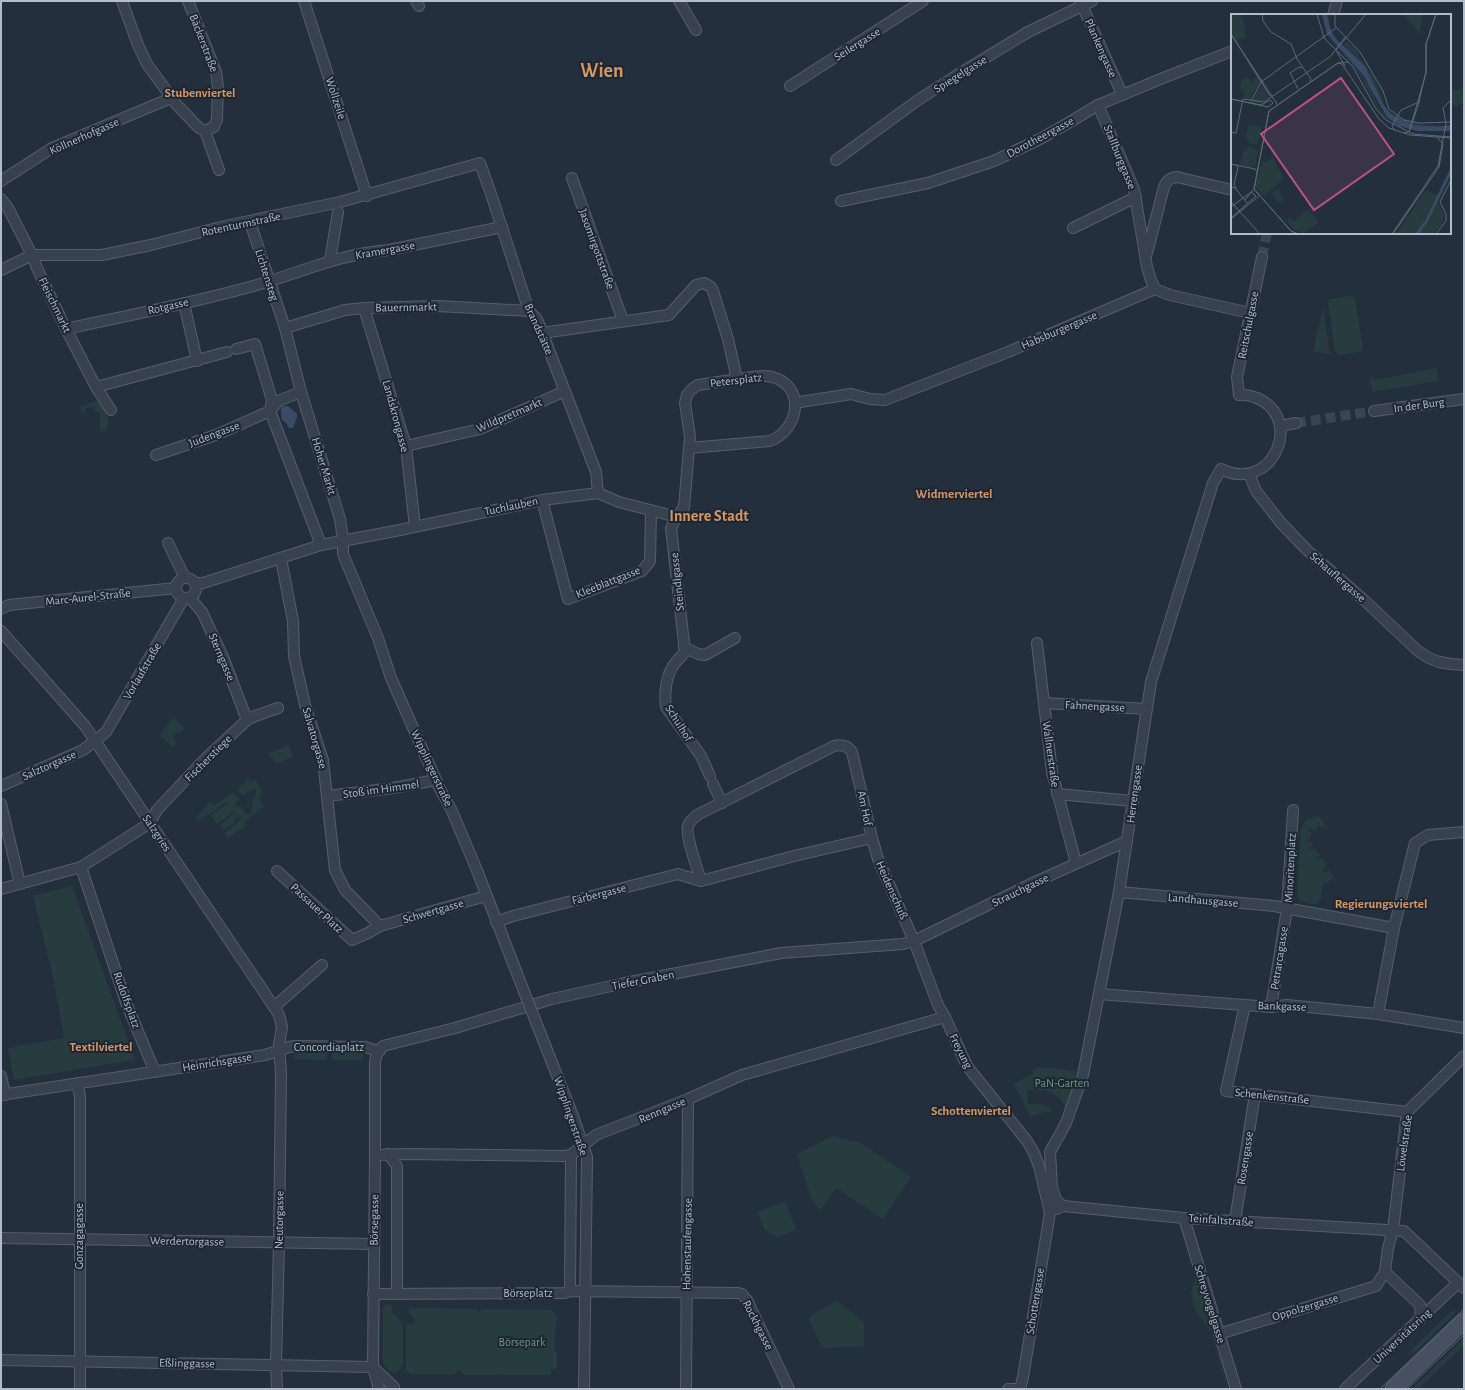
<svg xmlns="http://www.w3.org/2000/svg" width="1465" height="1390" font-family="'Alegreya Sans',sans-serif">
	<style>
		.green { fill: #263c3f }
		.water { fill: #394c67 }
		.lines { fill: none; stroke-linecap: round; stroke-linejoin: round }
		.minor-tunnel { stroke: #3a4453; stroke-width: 10; stroke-dasharray: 10 5; stroke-linecap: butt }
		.minor-casing { stroke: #565f6c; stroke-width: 12 }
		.secondary-casing { stroke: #565f6c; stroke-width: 17 }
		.minor { stroke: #38414e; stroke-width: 10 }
		.secondary { stroke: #465061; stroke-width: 15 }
		.tram { stroke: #5a6575; stroke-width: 1 }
		.minor-bridge-casing { stroke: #565f6c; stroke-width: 12; stroke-linecap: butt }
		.minor-bridge { stroke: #38414e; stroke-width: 10 }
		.labels { text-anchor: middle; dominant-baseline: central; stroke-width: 4; stroke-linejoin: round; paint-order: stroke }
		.street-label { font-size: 12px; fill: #b4bcc9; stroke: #1d2633 }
		.park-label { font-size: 12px; fill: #6b9a76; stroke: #1d2633 }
		.neighbourhood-label { font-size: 13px; font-weight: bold; fill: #d59563; stroke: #1d2633 }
		.district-label { font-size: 16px; font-weight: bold; fill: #d59563; stroke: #1d2633 }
		.town-label { font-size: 20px; font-weight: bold; fill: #d59563; stroke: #1d2633 }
		.inset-river { fill: none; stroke: #394c67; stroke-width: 2 }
		.inset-road { fill: none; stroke: #5e6776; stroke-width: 1 }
		.view { fill: #bd5182; fill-opacity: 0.15; stroke: #bd5182; stroke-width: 2 }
		.inset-edge { fill: none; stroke: #b4bcc9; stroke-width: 2 }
	</style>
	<rect width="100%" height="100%" fill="#242f3e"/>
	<g class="green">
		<path d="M1464 89V104L1452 106 1451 91Z"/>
		<path d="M1352 296 1355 298 1363 349 1360 352 1339 355 1335 352 1328 302 1330 299Z"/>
		<path d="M1323 308V309L1330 355 1313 351Z"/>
		<path d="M1437 368 1439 381 1372 392 1370 377H1373V380Z"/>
		<path d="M98 400C105 408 108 416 109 426L107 427 106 431H100L99 411 95 412 94 407 85 408V412L82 413 80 408H77Z"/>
		<path d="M173 717 184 728 180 732H178L173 738 177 742 173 747 160 735Z"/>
		<path d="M289 745 293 756 277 764 268 754Z"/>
		<path d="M248 779 251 783 255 779 263 793 259 796 264 807 254 814 245 822 247 825 228 838 224 833 242 819 238 816 233 820 235 822 223 831 220 826 222 825 221 824 236 812 235 811 217 824 211 815 228 803V801L199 821 196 817 208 805 207 804 210 802 214 806 233 792 240 799 235 803V807H242L246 815 250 814C254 809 251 805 253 800 255 795 257 795 256 790L254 788 243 796 237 789Z"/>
		<path d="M1315 816 1320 817 1327 828 1320 827 1319 823 1317 824 1318 827 1313 831 1309 828 1308 830 1311 833 1310 839 1305 840 1306 842H1311L1314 845 1309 848 1311 850 1315 848 1320 856 1316 859 1317 861 1322 858 1327 867 1323 870 1324 873 1329 870 1334 878 1323 885C1320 902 1321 909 1300 900L1297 894 1301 829 1306 820Z"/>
		<path d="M72 886 135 1060 14 1080 8 1048 64 1038 53 976 33 896Z"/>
		<path d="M296 1051H327V1059L326 1060 296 1059 294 1058Z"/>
		<path d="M334 1051 363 1052 364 1059 363 1060H334L332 1059V1053Z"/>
		<path d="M1040 1067 1076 1071 1074 1088 1067 1108C1064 1105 1062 1101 1059 1098 1051 1089 1039 1090 1028 1090L1027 1104C1037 1104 1047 1102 1052 1112L1039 1113 1031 1117 1013 1084 1032 1075 1033 1073 1032 1070Z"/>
		<path d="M833 1136 861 1143 911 1177 883 1219 836 1188 820 1210 811 1199 797 1154Z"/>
		<path d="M786 1202 796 1230 777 1237 764 1229 758 1211Z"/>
		<path d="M1195 1279H1196L1228 1389H1227L1210 1330 1195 1311 1191 1293Z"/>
		<path d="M837 1301 864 1322V1346L824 1348 821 1345 809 1319 811 1315Z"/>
		<path d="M390 1304 392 1307V1312L403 1324V1366L395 1373 389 1370 383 1364V1307L385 1305Z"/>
		<path d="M414 1308 475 1309 479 1312 482 1309 551 1310 557 1316 556 1331 555 1332V1352H557V1369H551V1375H498L497 1374 496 1375H464L459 1369 454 1375 410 1374 406 1370V1324H411L415 1320 408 1312 409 1309Z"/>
		<path d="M1453 1310 1456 1312 1413 1354 1410 1351Z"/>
		<path d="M1464 1339V1345L1418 1389H1412Z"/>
	</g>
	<path class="water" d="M283 406H288L297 414V417L293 428H289L287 424 282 420 281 409Z"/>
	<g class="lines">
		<g class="minor-tunnel">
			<path d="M1262 257 1267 233"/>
			<path d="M1296 423 1374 411"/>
		</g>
		<defs>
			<g id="minor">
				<path d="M122 1 138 45 147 64 176 104 199 128 205 131 219 170"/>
				<path d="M188 1 216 72 218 87 217 119 214 127 205 131"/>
				<path d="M304 1 367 196"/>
				<path d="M416 1 419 6"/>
				<path d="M679 1 696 30"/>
				<path d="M1080 1 1122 94"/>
				<path d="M1333 15 1337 1"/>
				<path d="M790 86 923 1"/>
				<path d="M1098 105 1134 189 1147 267 1151 280 1155 289"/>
				<path d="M836 160 918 100 954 77 1028 32 1092 1"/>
				<path d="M572 178 623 321"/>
				<path d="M1 181 52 148 171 98"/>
				<path d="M1 199 8 208 32 255 37 268 66 329 96 387 111 410"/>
				<path d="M841 201 928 183 994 161 1040 139 1070 122 1098 105 1163 78 1232 51"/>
				<path d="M250 222 285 328 301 392 340 519 343 540V554L378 638 391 678 440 789 452 811 476 868 525 994"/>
				<path d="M1073 228 1136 197"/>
				<path d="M1147 253 1164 187C1167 180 1170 178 1177 177L1232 190"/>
				<path d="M330 260 338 212"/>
				<path d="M1 270 32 255H102L151 245 225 226 340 202 480 163 491 194 529 311 537 319 596 472 598 493"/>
				<path d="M184 303 197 361"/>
				<path d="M364 308 406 446 415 527"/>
				<path d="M285 328 345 310 364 308 438 306 529 311"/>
				<path d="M66 329C126 316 187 304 246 288 296 275 337 254 389 250L502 227"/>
				<path d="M542 333 669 315 696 285 704 283 711 287 713 291 728 339 737 379"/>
				<path d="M236 349 255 344 272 400 270 411 321 545"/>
				<path d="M96 387 227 352"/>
				<path d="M795 401 800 402 851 394 870 399 885 400 1008 352 1155 289 1170 295 1250 313"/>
				<path d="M1374 411 1464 399"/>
				<path d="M1280 426 1296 423"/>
				<path d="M406 446 480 429 565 391"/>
				<path d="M689 448 770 441C800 429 806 386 772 377 761 374 749 378 738 379 725 381 711 383 698 385L692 389 687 395 685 403 690 437 684 507 677 517 671 528 685 652C682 656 679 658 676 662 666 673 664 694 666 707L701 756 710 776"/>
				<path d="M156 455 216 435 270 411 278 401 301 392"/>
				<path d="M1249 474 1256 491 1281 523 1307 550 1364 600 1418 651 1429 658 1439 662 1451 664 1464 665"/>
				<path d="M542 500 568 599 642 571 650 561 651 511"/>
				<path d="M168 543 185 578"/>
				<path d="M281 559 293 621 294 656 305 705 323 760 335 870 345 890 380 926"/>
				<circle cx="186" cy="588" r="10"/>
				<path d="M195 583H203L321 545 400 530 542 500 598 493 619 502 677 517"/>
				<path d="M190 598 202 612 223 657 247 720"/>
				<path d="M1 609 9 605 176 588"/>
				<path d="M1 631 85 726 274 1007 279 1015 282 1027 279 1044 281 1074 279 1243 276 1365 277 1389"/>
				<path d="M1037 643 1052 772 1076 863"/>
				<path d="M684 647 698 654 705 655 735 638"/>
				<path d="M1044 703 1146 709"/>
				<path d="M713 784 722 803"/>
				<path d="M1 786 83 750 106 732 184 598"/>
				<path d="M1057 794 1133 801"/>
				<path d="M327 796 393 788 436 780"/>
				<path d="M1 804 20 884"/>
				<path d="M872 838 794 856 701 881C698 870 685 836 688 826 689 821 695 817 699 814L834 746C841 744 848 746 852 752L872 838 878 859 914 941 938 1005 945 1017 967 1066 1027 1141 1034 1153 1039 1166 1050 1213 1023 1377 1020 1389"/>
				<path d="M81 867 127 1005 155 1072"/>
				<path d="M277 871 352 940 368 933 380 926 486 896"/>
				<path d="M1 889 81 867 150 823 157 810 205 759 247 720 255 716 278 708"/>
				<path d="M1119 892 1274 906 1394 928"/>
				<path d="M496 922 513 916 678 874 701 881"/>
				<path d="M1099 994 1271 1007 1287 1005 1378 1014 1464 1028"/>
				<path d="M1245 1005 1226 1091 1407 1112"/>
				<path d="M274 1007 322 965"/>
				<path d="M1271 1007 1287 909 1293 810"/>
				<path d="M1378 1014 1394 928 1415 843 1428 835 1464 832"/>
				<path d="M534 1017 573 1116 587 1157 584 1389"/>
				<path d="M1 1076 5 1095"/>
				<path d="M77 1083 80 1096V1389"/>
				<path d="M1 1095 265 1055 289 1047 295 1046 365 1047 378 1051"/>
				<path d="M388 1154 397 1166V1294"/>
				<path d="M375 1155 405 1154 563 1156 571 1155 596 1135 688 1099 742 1075 945 1017"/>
				<path d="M1063 1206 1056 1200 1052 1187 1050 1152 1066 1123 1083 1075 1119 892 1151 682 1213 483 1221 469C1274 495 1306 415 1254 397 1250 395 1244 395 1239 395L1237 377 1262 257"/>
				<path d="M1057 1209 1063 1206 1184 1218 1404 1231 1464 1288"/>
				<path d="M1184 1218 1236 1389"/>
				<path d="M1235 1221 1255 1094"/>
				<path d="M1 1238 374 1244"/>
				<path d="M570 1291 571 1155"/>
				<path d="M373 1294 564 1293 570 1291 738 1293 742 1294 747 1300 789 1389"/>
				<path d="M1421 1319 1420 1305 1385 1272 1388 1248 1393 1230 1407 1112 1464 1056"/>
				<path d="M1219 1334 1376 1286 1385 1272"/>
				<path d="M1 1360 373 1367 394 1387"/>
				<path d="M379 1389 373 1367 375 1155V1063L376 1056 383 1046 455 1028 552 999 625 983 781 953 903 944 914 941 1035 882 1127 841"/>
				<path d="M686 1389 688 1099"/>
				<path d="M1008 1389H1020"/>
				<path d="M1345 1389 1458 1283"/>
			</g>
			<path id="secondary" d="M1393 1389 1464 1321"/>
		</defs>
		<use href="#minor" class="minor-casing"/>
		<use href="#secondary" class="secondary-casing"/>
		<use href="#minor" class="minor"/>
		<use href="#secondary" class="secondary"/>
		<g class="tram">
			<path d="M1380 1389 1464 1309"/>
			<path d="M1407 1389 1464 1335"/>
		</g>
		<defs>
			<path id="minor-bridge" d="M525 994 534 1017"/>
		</defs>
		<use href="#minor-bridge" class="minor-bridge-casing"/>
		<use href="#minor-bridge" class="minor-bridge"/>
	</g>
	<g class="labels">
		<g class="street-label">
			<text transform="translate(204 43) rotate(69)">Bäckerstraße</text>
			<text transform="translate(857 44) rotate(-32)">Seilergasse</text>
			<text transform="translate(1101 48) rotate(66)">Plankengasse</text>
			<text transform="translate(960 74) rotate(-32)">Spiegelgasse</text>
			<text transform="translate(336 98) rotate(72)">Wollzeile</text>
			<text transform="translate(84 136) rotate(-24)">Köllnerhofgasse</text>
			<text transform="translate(1040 137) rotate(-28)">Dorotheergasse</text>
			<text transform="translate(1120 157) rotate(68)">Stallburggasse</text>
			<text transform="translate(241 224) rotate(-12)">Rotenturmstraße</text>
			<text transform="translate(597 249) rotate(70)">Jasomirgottstraße</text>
			<text transform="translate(385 250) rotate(-10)">Kramergasse</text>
			<text transform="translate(267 275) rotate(72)">Lichtensteg</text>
			<text transform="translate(55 305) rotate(64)">Fleischmarkt</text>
			<text transform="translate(168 306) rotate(-13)">Rotgasse</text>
			<text transform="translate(406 307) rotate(-1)">Bauernmarkt</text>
			<text transform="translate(1248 325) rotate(-79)">Reitschulgasse</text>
			<text transform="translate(539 329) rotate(66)">Brandstätte</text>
			<text transform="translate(1059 330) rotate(-23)">Habsburgergasse</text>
			<text transform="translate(736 380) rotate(-7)">Petersplatz</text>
			<text transform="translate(1419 405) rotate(-8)">In der Burg</text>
			<text transform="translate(509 415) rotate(-23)">Wildpretmarkt</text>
			<text transform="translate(396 416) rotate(75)">Landskrongasse</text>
			<text transform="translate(214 434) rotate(-21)">Judengasse</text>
			<text transform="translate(324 466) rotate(73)">Hoher Markt</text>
			<text transform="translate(511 506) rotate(-12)">Tuchlauben</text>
			<text transform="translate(1338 577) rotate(41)">Schauflergasse</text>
			<text transform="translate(608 582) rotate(-22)">Kleeblattgasse</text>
			<text transform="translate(677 582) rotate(-96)">Steindlgasse</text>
			<text transform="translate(88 597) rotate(-6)">Marc-Aurel-Straße</text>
			<text transform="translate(222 657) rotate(67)">Sterngasse</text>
			<text transform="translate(142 671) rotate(-60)">Vorlaufstraße</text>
			<text transform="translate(1095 706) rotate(3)">Fahnengasse</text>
			<text transform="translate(679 723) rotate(58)">Schulhof</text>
			<text transform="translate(315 738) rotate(74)">Salvatorgasse</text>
			<text transform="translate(1051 754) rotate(82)">Wallnerstraße</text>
			<text transform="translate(208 758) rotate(-45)">Fischerstiege</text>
			<text transform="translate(49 765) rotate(-24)">Salztorgasse</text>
			<text transform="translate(432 768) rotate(65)">Wipplingerstraße</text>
			<text transform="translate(381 789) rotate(-8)">Stoß im Himmel</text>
			<text transform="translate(1134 794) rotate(-82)">Herrengasse</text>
			<text transform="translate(865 808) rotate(78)">Am Hof</text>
			<text transform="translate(157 833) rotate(56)">Salzgries</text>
			<text transform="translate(1290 868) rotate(-87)">Minoritenplatz</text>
			<text transform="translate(892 890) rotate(66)">Heidenschuß</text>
			<text transform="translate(1020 890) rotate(-26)">Strauchgasse</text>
			<text transform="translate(599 894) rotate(-14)">Färbergasse</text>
			<text transform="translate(1203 900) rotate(5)">Landhausgasse</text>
			<text transform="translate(317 908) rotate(43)">Passauer Platz</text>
			<text transform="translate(433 911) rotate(-16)">Schwertgasse</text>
			<text transform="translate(1279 958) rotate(-81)">Petrarcagasse</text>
			<text transform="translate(643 980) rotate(-11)">Tiefer Graben</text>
			<text transform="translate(127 1000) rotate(70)">Rudolfsplatz</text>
			<text transform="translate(1282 1006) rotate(2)">Bankgasse</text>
			<text x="329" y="1047">Concordiaplatz</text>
			<text transform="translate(961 1051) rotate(63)">Freyung</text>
			<text transform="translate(217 1062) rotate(-9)">Heinrichsgasse</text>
			<text transform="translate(1272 1096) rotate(6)">Schenkenstraße</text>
			<text transform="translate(662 1110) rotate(-23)">Renngasse</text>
			<text transform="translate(571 1116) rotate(71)">Wipplingerstraße</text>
			<text transform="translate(1404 1143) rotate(-82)">Löwelstraße</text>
			<text transform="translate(1245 1158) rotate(-81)">Rosengasse</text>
			<text transform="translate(279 1220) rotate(-89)">Neutorgasse</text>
			<text transform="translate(374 1220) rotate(-89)">Börsegasse</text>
			<text transform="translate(1221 1220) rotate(4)">Teinfaltstraße</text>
			<text transform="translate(79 1236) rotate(-90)">Gonzagagasse</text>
			<text transform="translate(187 1241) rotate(1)">Werdertorgasse</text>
			<text transform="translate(687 1244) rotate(-89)">Hohenstaufengasse</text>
			<text x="528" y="1293">Börseplatz</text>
			<text transform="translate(1035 1301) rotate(-81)">Schottengasse</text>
			<text transform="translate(1210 1304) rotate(73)">Schreyvogelgasse</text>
			<text transform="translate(1305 1307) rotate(-17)">Oppolzergasse</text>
			<text transform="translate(758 1325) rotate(63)">Rockhgasse</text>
			<text transform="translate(1402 1336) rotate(-43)">Universitätsring</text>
			<text transform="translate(187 1363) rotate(1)">Eßlinggasse</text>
		</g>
		<g class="park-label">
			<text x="1062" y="1083">PaN-Garten</text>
			<text x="522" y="1342">Börsepark</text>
		</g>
		<g class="neighbourhood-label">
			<text x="200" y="93">Stubenviertel</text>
			<text x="954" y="494">Widmerviertel</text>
			<text x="1381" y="904">Regierungsviertel</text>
			<text x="101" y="1047">Textilviertel</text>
			<text x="971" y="1111">Schottenviertel</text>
		</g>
		<g class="district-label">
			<text x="709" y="516">Innere Stadt</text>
		</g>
		<g class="town-label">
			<text x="602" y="71">Wien</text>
		</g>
	</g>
	<g transform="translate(1231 14)">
		<rect width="220" height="220" fill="#242f3e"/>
		<path d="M0 0H10L15 14 13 16 15 23 10 26 9 24 6 28 0 19ZM170 0H191L189 20 173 1ZM98 23 121 49V46L128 54 130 56 126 55 135 66 148 94 161 109 148 97 130 63ZM115 27 128 39V43L143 63 154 92 162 100 183 109 212 112 183 111 162 101 152 90 134 52 112 31ZM26 62 29 68 18 85 12 84 14 78 8 72 13 63 20 66V69L24 71 21 67ZM30 70 38 83 30 89 32 90 20 89ZM17 111 31 113 26 131 18 129 15 123ZM18 133 27 137 24 153 9 151 12 138ZM42 143 53 164 33 182 24 173 31 147 35 148ZM47 175 53 184 49 189 40 180ZM195 176 207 181 192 210 184 220H165ZM207 188 213 201 211 210 203 220H188ZM76 196 88 208 73 219 62 215 56 207 59 203 63 207Z" fill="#263c3f"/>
		<path d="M91 0H96L100 17 106 26 134 52 152 90 160 100 183 111 203 113 220 111V117H186L168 112 156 103 133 62 96 20ZM220 153V160L197 207 188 220H184L194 207Z" fill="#394c67"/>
		<path class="inset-river" d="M138 70 154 97 169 111M181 112 213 114"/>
		<path class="inset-road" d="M31 0 32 7 40 18 60 30 66 45 80 65 79 68M86 0 93 24 122 53 145 95 155 106 182 120 220 123M104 0V12L129 38 152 77 158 95 173 106 188 109 220 108M0 20 46 90M0 20 39 82M198 21 205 0M114 52 105 36 135 0M67 75 59 59 68 53 71 54M0 85 30 91 39 86 42 89 37 93 0 85M20 87 30 68 105 14M164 117 161 112 170 96 188 88 195 57V30L205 0M0 118 5 119 12 85 33 88 100 42 114 23M178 118 195 59V29L199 20M173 119 178 118 189 86M0 150 24 155 26 158M5 151 7 153 3 170 5 175M0 173 4 174 16 189M0 188 29 220M0 193 23 176M0 204 25 182 20 178 14 186M0 205 28 182M66 220 60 217 23 175 38 97 107 49 118 48M68 220 60 217 23 175 38 97 107 49 111 50 148 105 158 114 179 121 220 124M161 220 207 152 215 110 212 94 220 86M162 220 208 153 212 130 206 123M205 220 215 207V200L209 188 220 166"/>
		<path class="view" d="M110 64 163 140 83 196 30 120Z"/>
		<rect width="220" height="220" class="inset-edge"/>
	</g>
	<rect width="1465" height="1390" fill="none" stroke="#b4bcc9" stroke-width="4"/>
</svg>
